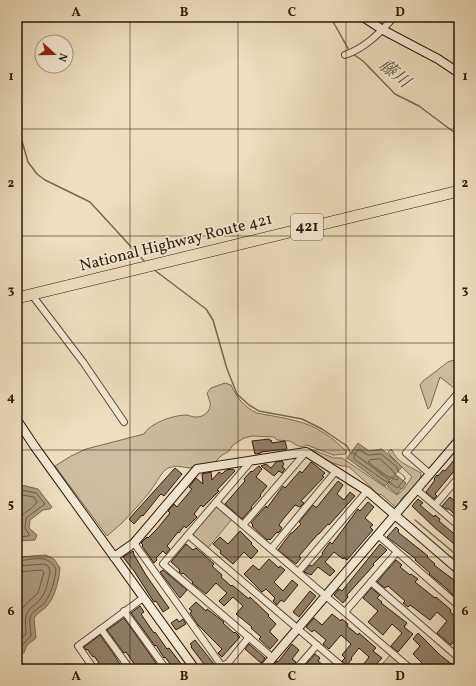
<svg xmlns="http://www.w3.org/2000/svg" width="476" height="686" font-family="Vollkorn,'Noto Serif JP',serif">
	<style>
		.green { fill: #cebda0; stroke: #7e6b55 }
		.water { fill: #ad9b81; stroke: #7a6751 }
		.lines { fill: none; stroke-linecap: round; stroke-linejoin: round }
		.shore { stroke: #6e5a46; stroke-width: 1 }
		.stream { stroke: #7a6751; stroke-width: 1.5 }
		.building { fill: #927f68; stroke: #2e190a }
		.street-casing { stroke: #5e4a37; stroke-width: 8 }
		.secondary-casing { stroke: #2e190a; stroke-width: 10 }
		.highway-casing { stroke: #2e190a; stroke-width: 12 }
		.street { stroke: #f5ead5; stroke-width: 6 }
		.secondary { stroke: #f5ead5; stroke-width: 8 }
		.highway { stroke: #efdebf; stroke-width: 11 }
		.grid { fill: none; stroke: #2e190a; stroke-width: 1; stroke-opacity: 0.55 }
		.labels { text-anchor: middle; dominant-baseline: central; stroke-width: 3.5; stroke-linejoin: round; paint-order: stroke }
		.shield { fill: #f5ead5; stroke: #6a5847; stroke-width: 1 }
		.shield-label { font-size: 15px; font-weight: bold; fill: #2e190a }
		.street-label { font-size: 16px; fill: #2e190a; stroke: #f5ead5 }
		.water-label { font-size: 17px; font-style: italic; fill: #614d3a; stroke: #f5ead5 }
		.neatline { fill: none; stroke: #2e190a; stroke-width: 1.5 }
		.grid-label { font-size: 13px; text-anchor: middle; font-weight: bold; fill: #2e190a }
	</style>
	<rect width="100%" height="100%" fill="#efdebf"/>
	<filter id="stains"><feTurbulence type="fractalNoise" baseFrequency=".005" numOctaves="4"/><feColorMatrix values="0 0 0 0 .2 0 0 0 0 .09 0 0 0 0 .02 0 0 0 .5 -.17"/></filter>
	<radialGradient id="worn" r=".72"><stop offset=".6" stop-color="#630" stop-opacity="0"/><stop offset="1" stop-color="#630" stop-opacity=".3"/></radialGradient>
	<g class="green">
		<path d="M459 358V392L440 377 430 407 428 409 420 385 423 381 448 362Z"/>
		<path d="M225 383 231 385C237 398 244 407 257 413 298 421 316 421 347 452L345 454 333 455 307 445 302 447 296 445 290 441 277 440 274 437 252 436 244 438 233 445 229 451 221 456 214 463 195 466 190 468 176 466 168 468 163 472 149 493 136 508 122 523 107 536 55 466 71 456 86 449 144 434C150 423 174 415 186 415 189 415 192 417 195 417 203 418 212 411 210 402 209 399 208 396 207 393L211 388Z"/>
		<path d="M310 449 334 458H342L397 495 403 490 412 477 391 456 388 452 391 449C392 450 393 452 394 454 399 463 413 468 421 473 422 484 408 492 402 498 400 501 399 504 397 507L394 506 382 495 376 493 370 486 349 467 344 466H342L330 462 311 452Z"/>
		<path d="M215 507H218L232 519 208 548 194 536 193 533Z"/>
		<path d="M390 655 405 668 404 669H378Z"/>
	</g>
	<g class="water">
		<path d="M358 443 369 451 382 449 402 467 390 480 352 452 390 481 385 486 347 458Z"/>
		<path d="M396 475 406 483 402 489 399 487 401 489 397 494 387 486Z"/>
		<path d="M17 484 38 489 52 507 50 509 43 510 30 520 29 528 37 535 35 540 17 541Z"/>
		<path d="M46 555 54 559 60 568C59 580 55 598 46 607 42 611 37 613 34 618L36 638 27 645 24 653 17 652V557Z"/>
	</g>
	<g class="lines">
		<g class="shore">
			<path d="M358 450H360L368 455 381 454 397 467 398 471 405 477V479L397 488 389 482 385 481 354 459V456Z"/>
			<path d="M380 459 392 470 398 478 397 480 387 476 368 462 370 460Z"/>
			<path d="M17 489 36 493 45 504 26 518 25 528 29 534V536L17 537"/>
			<path d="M17 494 34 497 37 502C28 515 18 509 20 531L17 532"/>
			<path d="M17 561C32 560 48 553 56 569 55 580 51 594 45 602 41 608 32 610 30 618 29 624 31 630 31 636L27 640 20 648H17"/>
			<path d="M17 566 44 564 48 566 50 571C48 580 47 591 41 598 39 602 35 604 32 607 23 614 26 624 26 634L17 643"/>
			<path d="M17 572 42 570 44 572 38 593 25 605 20 612 19 621 20 631 17 634"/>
		</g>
		<g class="stream">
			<path d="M327 17 332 20 349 50"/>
			<path d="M353 54 363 61 395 94 419 106 459 136"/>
			<path d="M17 124 28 162 37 174 45 180 90 202 146 263"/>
			<path d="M153 269 206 309 213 320 227 369 237 394 249 405 259 411 302 419 322 429 347 446 351 454"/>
			<path d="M415 520 459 557"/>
		</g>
	</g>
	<g class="building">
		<path d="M269 439V440H271L272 443 285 441 287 449 261 452V453L255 454 252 441Z"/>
		<path d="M459 454V465L435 494 437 496 434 499 426 492 435 480 434 479 437 475 438 476 443 470 445 471Z"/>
		<path d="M282 461 284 464 282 467 285 469 282 473 279 471 274 476 261 466 266 464 271 468 276 462Z"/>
		<path d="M311 462 325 473 322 476 324 477 301 501 304 503 300 507 295 505 284 518 279 525 282 528 280 531 278 533 277 532 270 540 269 539 267 540 252 526 253 525 251 523 266 506 267 508 283 486 285 488 300 471 302 473Z"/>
		<path d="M259 466 262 469 256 477 267 486 260 495 261 496 251 507 252 508 242 519 225 504 245 481 244 479 251 471 252 472Z"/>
		<path d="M175 468 182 474 164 496 161 494 159 496 143 516 142 515 134 524 129 519Z"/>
		<path d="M233 469 235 471 217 490 219 491 203 507 201 505 194 514 197 517 186 528 184 526 179 533 178 532 167 546 170 549 166 554 163 551 156 558 157 560 154 563 142 546 143 545 141 543 147 537 148 538 157 529 170 513 168 511 174 504 177 507 192 489 189 487 196 478 203 484 202 474 211 472 212 480 219 472 222 474 226 470Z"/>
		<path d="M338 481 343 485 337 494 344 500 350 492 355 496 329 525 328 524 319 534H318L299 556 301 558 296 564 278 550 290 534 291 533H292L301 524 299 522 313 505 315 507H317Z"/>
		<path d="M450 497 459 505V519L449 509H446L442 506Z"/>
		<path d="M418 499 423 503 420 505 434 517 435 515 440 519 439 521 459 538V548L434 527 412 506Z"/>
		<path d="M368 502 374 507 365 518 373 525 370 527 373 530 347 560 344 558 343 559 334 552 325 562 335 571 330 576 318 567 311 575 304 572 310 565 312 566 323 554 322 553 330 542 332 544 358 509 360 511Z"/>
		<path d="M396 527 399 530 398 531 399 533 428 556 427 557 435 564 434 565 458 583 459 585V595L456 598 445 587 429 574 430 573 415 560 416 559 387 537Z"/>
		<path d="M240 531 252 543 251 544 258 551 251 559 244 552 233 564 220 553 221 551 213 544 220 537 228 544Z"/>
		<path d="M186 544 193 550 196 548 214 564 212 566 222 575 221 577 231 586 232 585 249 599 250 597 269 615 268 616 276 624 270 631V632L278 640 270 649 259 639 261 637 251 628 252 627 236 614 243 606 233 597 224 606 219 601 227 593 216 583 206 594 192 583 193 582 183 573 182 574 179 572 180 570 171 562Z"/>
		<path d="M380 544 387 550 373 564 374 565 347 595 348 597 343 603 334 595 339 589 342 591Z"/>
		<path d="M133 551 134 552 133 553 146 575 169 608 163 612 156 601 154 602 134 571 123 557Z"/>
		<path d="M269 559 279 568 280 566 285 570 274 582 283 591 292 580 298 585 284 602 281 600 277 605 273 601 275 598 266 589 262 592 244 574 253 565 259 570Z"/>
		<path d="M396 560 402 565 400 567 410 575 411 574 418 579 415 582 435 598 436 597 451 610 450 612 459 619V634L451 645 437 633 447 621 437 612 430 620 410 605 408 607 403 603 405 601 388 586 385 588 377 582Z"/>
		<path d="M163 570 187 590 180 598 160 572Z"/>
		<path d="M371 588 380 595 377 598 382 602 381 603 407 623 404 627 413 634 398 652 391 646 402 633 392 624 383 635 368 622 378 611 363 598Z"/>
		<path d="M310 591 316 596 299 617 293 612Z"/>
		<path d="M196 602 206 611 207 609 224 622 223 623 234 633 235 632 240 637 222 657 218 653 222 649 198 625 190 613 192 611 189 609Z"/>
		<path d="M140 606 144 612 141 614 147 623 154 633 155 632 167 649 169 648 185 669H174L165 657 164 658 156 645 155 646 131 613Z"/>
		<path d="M332 614 341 621 342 619 348 624 347 626 358 635 359 633 376 648 373 651 382 658 372 669H360L369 657 359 648 351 658 352 659 347 665 342 661 345 658 342 655 351 644 341 635 329 649 323 644 326 640 314 630 312 632 306 627 314 618 322 625Z"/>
		<path d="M124 618 156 663V666L158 669H135L133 666 135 665 126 652 124 653 107 630Z"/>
		<path d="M177 619 179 622 183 619 186 624 176 630 171 623Z"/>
		<path d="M418 633 440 655 458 669H417L422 663 413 654 420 646 413 639Z"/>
		<path d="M100 635 113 653 123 669H100L97 664 99 663 94 656 93 657 87 649 86 650 84 647Z"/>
		<path d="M195 640 214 664 215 667 211 669H209L208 667 207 668 191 647 192 646 190 644Z"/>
		<path d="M249 644 265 658 261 663 245 649Z"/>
		<path d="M292 644 299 650 292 659 296 662 292 667 288 664 284 669H279L274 665 277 661 278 662Z"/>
		<path d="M315 654 320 658 318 661 328 669H316L311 665 307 669H302Z"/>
	</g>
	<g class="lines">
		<defs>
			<g id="street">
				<path d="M345 55C365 48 380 33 394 17"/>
				<path d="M32 295 83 362 124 422"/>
				<path d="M251 461 163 564 273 658"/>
				<path d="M430 474 406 453 458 393 459 394"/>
				<path d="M417 490 459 526"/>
				<path d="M216 502 411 669"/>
				<path d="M435 505 459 477"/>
				<path d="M243 525 306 452"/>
				<path d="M188 535 345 669"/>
				<path d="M378 535 459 606"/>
				<path d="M134 543 224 669"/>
				<path d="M271 549 336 471"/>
				<path d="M298 572 367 491"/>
				<path d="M371 582 459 658"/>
				<path d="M124 611 166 669"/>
				<path d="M345 612 397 552"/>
				<path d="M101 629 130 669"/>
				<path d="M222 666 228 663 249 637"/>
				<path d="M94 669 78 646 143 598"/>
				<path d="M296 669 317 645"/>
			</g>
			<g id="secondary">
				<path d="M363 17 383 30 438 59 459 73"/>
				<path d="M17 420 35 447 195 669"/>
				<path d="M114 557 134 543 197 469 306 452 367 491 459 570"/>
				<path d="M263 669 459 440"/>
			</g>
			<path id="highway" d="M17 298 459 191"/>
		</defs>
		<use href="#street" class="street-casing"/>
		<use href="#secondary" class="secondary-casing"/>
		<use href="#highway" class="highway-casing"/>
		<use href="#street" class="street"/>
		<use href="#secondary" class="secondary"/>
		<use href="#highway" class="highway"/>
	</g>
	<path class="grid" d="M130 17V669M238 17V669M346 17V669M17 129H459M17 236H459M17 343H459M17 450H459M17 557H459"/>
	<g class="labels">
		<rect class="shield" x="291" y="214" width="32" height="26" rx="3"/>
		<g class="shield-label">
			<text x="307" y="227">421</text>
		</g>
		<g class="street-label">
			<text transform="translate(176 243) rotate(-14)">National Highway Route 421</text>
		</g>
		<g class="water-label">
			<text transform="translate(394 74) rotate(39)">藤川</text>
		</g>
	</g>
	<rect width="476" height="686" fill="none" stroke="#efdebf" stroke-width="44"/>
	<g transform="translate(54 54) rotate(111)"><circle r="19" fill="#f5ead5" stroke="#a59684"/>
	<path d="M0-3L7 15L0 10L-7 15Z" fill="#8f2418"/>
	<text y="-6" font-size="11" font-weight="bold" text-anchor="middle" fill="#2e190a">N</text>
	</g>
	<rect x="22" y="22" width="432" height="642" class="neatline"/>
	<g class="grid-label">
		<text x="76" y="16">A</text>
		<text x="184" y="16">B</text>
		<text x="292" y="16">C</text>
		<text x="400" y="16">D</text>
		<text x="11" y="80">1</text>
		<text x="465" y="80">1</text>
		<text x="11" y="187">2</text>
		<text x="465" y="187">2</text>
		<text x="11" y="294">3</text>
		<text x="465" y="294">3</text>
		<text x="11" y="401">4</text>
		<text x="465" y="401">4</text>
		<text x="11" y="508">5</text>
		<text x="465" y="508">5</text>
		<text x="11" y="615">6</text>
		<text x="465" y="615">6</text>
		<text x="76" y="680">A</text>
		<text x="184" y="680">B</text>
		<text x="292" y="680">C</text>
		<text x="400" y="680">D</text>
	</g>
	<rect width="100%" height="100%" filter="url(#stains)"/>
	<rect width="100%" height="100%" fill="url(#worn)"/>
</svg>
